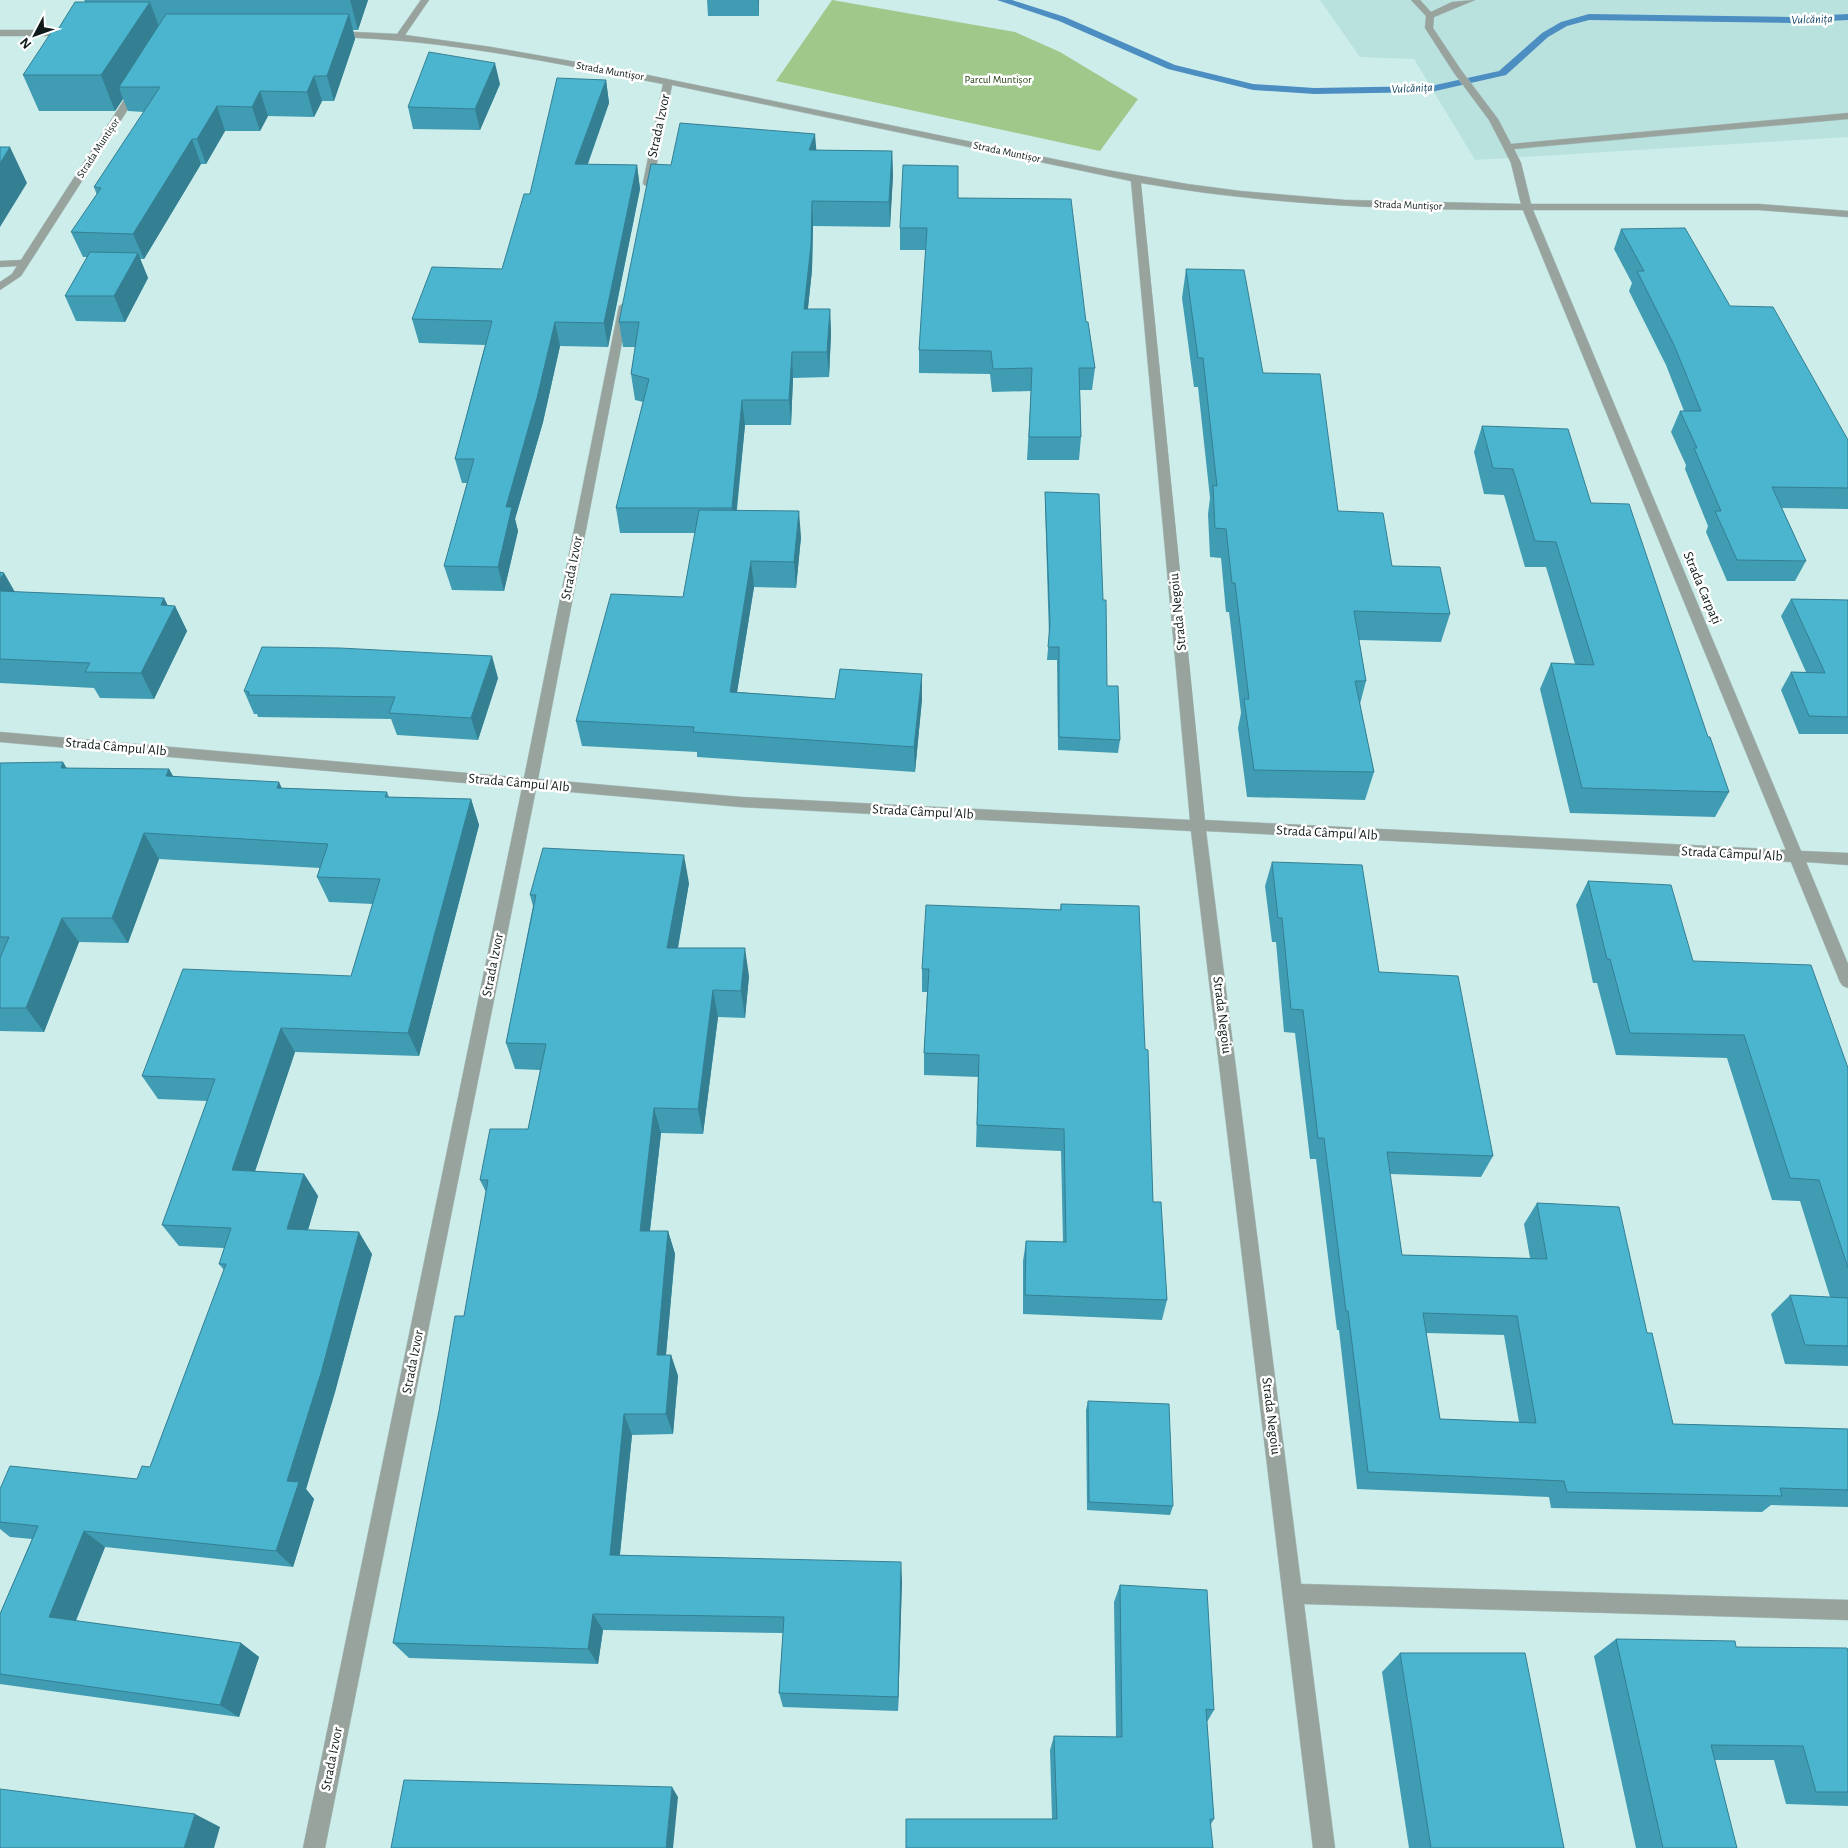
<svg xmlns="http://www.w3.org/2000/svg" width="1848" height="1848" font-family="'Alegreya Sans',sans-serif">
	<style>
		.built { fill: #b9e2de }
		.green { fill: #a0c88b }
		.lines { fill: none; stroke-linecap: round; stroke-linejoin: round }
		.stream { fill: #4c8dc2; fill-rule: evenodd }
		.minor-casing { stroke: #abc7c5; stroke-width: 1 }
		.minor { fill: #98a39d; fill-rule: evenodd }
		.wall { fill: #409cb3; fill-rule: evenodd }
		.shaded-wall { fill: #347f92 }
		.building { fill: #4bb5d0; stroke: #347f92; fill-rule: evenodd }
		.labels { text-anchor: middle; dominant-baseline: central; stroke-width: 5; stroke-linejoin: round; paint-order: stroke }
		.far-street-label { font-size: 11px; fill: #0f1b1a; stroke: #fff }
		.far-park-label { font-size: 11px; fill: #284415; stroke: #fff }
		.far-water-label { font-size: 12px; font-style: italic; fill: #053a5d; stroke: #fff }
		.street-label { font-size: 14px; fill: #0f1b1a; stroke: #fff }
	</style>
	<rect width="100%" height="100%" fill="#cdedea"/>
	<path class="built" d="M1320 0H1848V137L1475 160 1414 59 1360 57Z"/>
	<path class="green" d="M832 0 1015 32 1060 52 1138 99 1100 151 776 81Z"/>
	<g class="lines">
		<path class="stream" d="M997 0H1012L1065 17 1175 65 1253 84 1314 88 1431 86 1499 71 1542 33 1561 22 1589 14 1791 17 1848 14V20L1791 23 1589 20 1567 26 1548 37 1506 75 1431 92 1314 94 1253 90 1168 69 1059 21Z"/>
		<defs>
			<g id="minor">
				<path d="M421 0H429L405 35 491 47 633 72 1107 170 1187 184 1240 191 1345 200 1521 204 1511 163 1503 147 1489 120 1454 73 1425 28 1426 16 1411 0H1420L1431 12 1452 2 1475 0 1434 17 1433 28 1461 70 1498 119 1511 144 1848 113V119L1514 149 1521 163 1531 204H1759L1848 211V217L1759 210H1533L1801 851 1848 853V865L1806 862 1848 964V988L1843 986 1840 982 1791 862 1206 831 1301 1584 1848 1600V1620L1304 1604 1335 1848H1313L1191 831 741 807 536 789 325 1848H303L522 788 0 742V732L524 778 619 306 624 303 629 306 538 779 741 797 1190 820 1131 181 672 85 653 183 648 186 644 185 643 183 663 84C554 63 444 39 333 37L329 34 333 31 397 34ZM1141 183C1268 205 1395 210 1523 210L1786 850 1205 820Z"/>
				<path d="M0 30H70L74 33 70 36H0Z"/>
				<path d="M136 86 141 89 21 276 0 290V282L12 274 17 266 0 267V261L21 260 131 89Z"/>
			</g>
		</defs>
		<use href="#minor" class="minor-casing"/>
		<use href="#minor" class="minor"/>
	</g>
	<g class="wall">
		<path d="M84 0H368L358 30H353L355 39 334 101H322L314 117 268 116 260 131H225L206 164H201L144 259H140L148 278 125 322 76 321 65 296 87 257H83L71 232 97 195 94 187 144 112 128 111 123 99 115 111H39L23 75 57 31 85 2Z"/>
		<path d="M707 0H759V16H708Z"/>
		<path d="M606 80 609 103 588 164 637 165 640 189 608 347 560 346 543 422 515 519 518 531 504 591 452 590 444 566 467 483H462L455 459 485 345 419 343 412 319 502 269 530 194Z"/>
		<path d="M500 84 480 130 413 129 408 107Z"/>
		<path d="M816 150 892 151 893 175 890 227 813 226 812 270 808 309H830L831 334 829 377 793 378 791 425H745L737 510 801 537 796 588 754 587 737 692 835 699H922L915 772 697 757V752L582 746 576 721 683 597 695 533H620L616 508 643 402 635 400 631 374 635 347H623L619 322 671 165Z"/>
		<path d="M958 198 1086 322 1095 368 1092 390H1080L1081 437 1079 460H1027L1031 391 992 392 990 374 919 373V350L926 250H900V228Z"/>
		<path d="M1621 229 1730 306 1848 440V509L1782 508 1806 561 1795 581H1727L1706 532 1708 526 1685 469 1686 465 1671 432 1680 411H1684L1666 365 1629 291 1632 283 1614 249Z"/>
		<path d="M1186 269 1263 373 1338 511 1392 566 1450 614 1441 642 1359 640 1366 681 1360 704 1374 772 1365 800 1247 797 1238 728 1241 713 1229 612H1226L1221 558 1210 557 1208 514 1210 498 1198 387H1194L1182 298Z"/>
		<path d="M1482 426 1591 503 1708 737 1729 792 1715 817 1570 813 1540 689 1551 663 1575 664 1546 567H1525L1504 495 1484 494 1474 452Z"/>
		<path d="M1045 492 1107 686 1120 740 1118 753 1058 750 1057 660H1047L1049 637 1045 505Z"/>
		<path d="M0 572 4 573 15 592 164 598 168 606H175L187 631 154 699 100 698 94 688 0 683Z"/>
		<path d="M1791 599 1848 600V734H1799L1781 690 1791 672H1806L1781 616Z"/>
		<path d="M498 678 478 740 397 735 391 719 258 717 257 714H254L244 691Z"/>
		<path d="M0 763 67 768 169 769 173 776 281 788 387 792 389 797 471 799 479 825 419 1056 295 1052 255 1171 304 1174 318 1196 308 1230 372 1254 335 1392 306 1489 314 1499 293 1567 105 1547 76 1621 241 1643 259 1657 239 1717 0 1684V1614L32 1539 10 1537 0 1529V1489L137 1479 150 1467 224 1270 219 1264 224 1248 179 1246 162 1225 207 1101 158 1099 142 1076 351 976 373 904 329 902 317 877 320 868 159 859 128 943 79 942 44 1032 0 1031Z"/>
		<path d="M1272 862 1379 972 1493 1156 1481 1177 1390 1174 1402 1255 1530 1258 1524 1224 1537 1203 1647 1333 1673 1424 1848 1429V1507L1771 1505 1762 1512 1551 1508 1549 1497 1357 1489 1339 1330H1337L1316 1159H1310L1295 1033 1284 1032 1276 942H1272L1265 886ZM1426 1333 1504 1335 1519 1422 1440 1419Z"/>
		<path d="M1588 881 1693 961 1848 1068V1366L1785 1364 1771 1314 1790 1295 1830 1297 1800 1201 1772 1200 1727 1058 1616 1055 1597 983H1593L1576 905Z"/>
		<path d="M689 883 678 948 749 976 745 1018 718 1017 703 1134 661 1133 650 1231H668L675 1254 666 1355H671L678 1376 673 1434 632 1435 620 1555 902 1580 898 1711 783 1707 779 1693 783 1633 603 1630 598 1664 409 1658 393 1643 464 1316 486 1192 480 1180 528 1129 540 1070 515 1069 506 1043 533 906 530 895Z"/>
		<path d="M1061 904 1145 1049 1153 1202 1167 1300 1162 1320 1023 1314V1261L1026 1241 1063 1242 1061 1151 976 1147 978 1077 924 1075V1053L927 992H922V969L1060 910Z"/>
		<path d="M1088 1401 1173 1506 1170 1515 1087 1510 1086 1410Z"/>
		<path d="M1120 1585 1214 1710 1207 1722 1214 1819 1211 1824 1052 1819 1050 1750 1054 1736 1116 1737 1114 1602Z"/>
		<path d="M1616 1639 1736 1647 1848 1651V1806L1786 1804 1774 1760H1714L1737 1848H1636L1594 1656Z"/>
		<path d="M1400 1653 1564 1848H1409L1382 1672Z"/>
	</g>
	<g class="shaded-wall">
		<path d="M350 0H368L358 30Z"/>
		<path d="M758 0H759V16Z"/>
		<path d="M150 2 163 38 119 87 123 99 115 111 101 75Z"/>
		<path d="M349 14 355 39 334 101 327 76Z"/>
		<path d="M495 63 500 84 480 130 475 109Z"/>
		<path d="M314 76 322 101 314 117 307 92Z"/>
		<path d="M606 80 609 103 579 188 575 164Z"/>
		<path d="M260 91 268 116 260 131 252 107Z"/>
		<path d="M217 106 225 131 206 164 197 139Z"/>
		<path d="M815 134 817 158 809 150Z"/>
		<path d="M192 139 201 164 144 259 133 234Z"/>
		<path d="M10 147 27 183 0 227V163Z"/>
		<path d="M892 151 893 175 890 227 889 202Z"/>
		<path d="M637 165 640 189 608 347 604 323Z"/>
		<path d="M812 201 813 226 812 270 805 334 804 309Z"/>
		<path d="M138 253 148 278 125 322 114 296Z"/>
		<path d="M830 309 831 334 829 377 827 352Z"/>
		<path d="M555 322 560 346 543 422 515 519 518 531 504 591 498 567 506 507Z"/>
		<path d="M792 352 793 378 791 425 789 400Z"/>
		<path d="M742 400 745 425 734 533 732 508Z"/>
		<path d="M799 511 801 537 796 588 794 562Z"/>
		<path d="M751 561 754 587 733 717 730 692Z"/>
		<path d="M4 573 18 598 0 603V579Z"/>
		<path d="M164 598 171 613 175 606 187 631 154 699 141 673 161 605Z"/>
		<path d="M492 656 498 678 478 740 471 718Z"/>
		<path d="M922 674V699L915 772 914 747Z"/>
		<path d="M63 762 79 788 61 768Z"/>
		<path d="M169 769 183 795 166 776Z"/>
		<path d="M279 782 291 808 277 788Z"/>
		<path d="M471 799 479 825 419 1056 408 1033Z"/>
		<path d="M144 833 159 859 128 943 112 918Z"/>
		<path d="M684 855 689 883 673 975 667 948Z"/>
		<path d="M62 918 79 942 44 1032 26 1008Z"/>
		<path d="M745 948 749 976 745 1018 741 991Z"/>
		<path d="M713 990 718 1017 703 1134 698 1109Z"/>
		<path d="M281 1028 295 1052 248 1192 232 1170Z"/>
		<path d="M654 1108 661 1133 647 1255 640 1231Z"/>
		<path d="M304 1174 318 1196 302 1250 287 1229Z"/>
		<path d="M668 1231 675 1254 664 1376 657 1355Z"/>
		<path d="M359 1232 372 1254 335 1392 306 1489 314 1499 293 1567 276 1551 287 1481Z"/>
		<path d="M671 1355 678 1376 673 1434 666 1414Z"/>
		<path d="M624 1414 632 1435 618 1572 610 1555Z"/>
		<path d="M84 1531 105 1547 71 1632 49 1617Z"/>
		<path d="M901 1562 902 1580 898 1711V1697Z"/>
		<path d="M593 1614 603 1630 598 1664 588 1649Z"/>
		<path d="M241 1643 259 1657 239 1717 220 1705Z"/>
		<path d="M672 1787 678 1797 673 1848H666Z"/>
		<path d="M195 1814 220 1827 214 1848H184Z"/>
	</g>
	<g class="building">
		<path d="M75 2H150L101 75H23L52 31H57Z"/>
		<path d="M166 14H349L327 76H314L307 92 260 91 252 107 217 106 197 139H192L133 234 71 232 101 188 94 187 160 87H119Z"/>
		<path d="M429 52 495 63 475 109 408 107Z"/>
		<path d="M557 78 606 80 575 164 637 165 604 323 555 322 537 398 506 507H512L498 567 444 566 474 459H455L492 321 412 319 432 267 502 269 524 194H530Z"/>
		<path d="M680 123 815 134 809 150 892 151 889 202 812 201 811 245 804 309H830L827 352H792L789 400H742L732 508H616L649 379 631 374 639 322H619L651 164 671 165Z"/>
		<path d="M0 147H10L0 163Z"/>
		<path d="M903 165 958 166V198L1071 199 1086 322H1088L1095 368H1079L1081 437H1029L1032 368 993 369 991 351 919 350 927 228H900Z"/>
		<path d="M1685 228 1730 306 1773 307 1848 440V488L1772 487 1806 561 1737 560 1715 511H1721L1694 448H1697L1680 411H1701L1674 345 1637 271H1644L1621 229Z"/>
		<path d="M90 252 138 253 114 296H65Z"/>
		<path d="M1186 269 1244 270 1263 373 1320 374 1338 511 1383 513 1392 566 1440 567 1450 614 1354 611 1366 681H1355L1374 772 1254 770 1244 699H1249L1235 583H1232L1226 529 1215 528 1213 485 1217 486 1203 358H1198Z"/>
		<path d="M1482 426 1568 429 1591 503 1629 504 1708 737H1710L1729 792 1582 788 1551 663 1594 665 1556 542 1535 541 1513 469 1493 468Z"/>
		<path d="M1045 492 1099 494 1103 600H1106L1107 686H1118L1120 740 1059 737V647H1048L1050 624Z"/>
		<path d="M699 510 799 511 794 562 751 561 730 692 835 699 840 669 922 674 914 747 693 732 694 727 576 721 611 594 683 597Z"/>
		<path d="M0 572 4 573 0 579Z"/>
		<path d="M0 591 164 598 161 605 175 606 141 673 85 672 90 663 0 659Z"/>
		<path d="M1791 599 1848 600V717L1809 716 1791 672 1825 673Z"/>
		<path d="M262 647 340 648 492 656 471 718 389 713 395 697 248 695 249 692 244 691Z"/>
		<path d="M63 762 61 768 169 769 166 776 279 782 277 788 387 792 385 797 471 799 408 1033 281 1028 232 1170 304 1174 287 1229 359 1232 321 1373 287 1481 299 1482 276 1551 84 1531 49 1617 241 1643 220 1705 0 1674V1614L38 1526 0 1522V1489L10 1466 137 1479 142 1466 150 1467 226 1264H219L231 1228 162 1225 215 1079 142 1076 183 969 351 976 380 879 317 877 328 844 144 833 112 918H62L26 1008H0V958L9 937H0V763Z"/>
		<path d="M543 848 684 855 667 948H745L741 991 713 990 698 1109 654 1108 640 1231H668L657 1355H671L666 1414H624L610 1555 901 1562 898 1697 779 1693 784 1617 593 1614 588 1649 393 1643 439 1411 455 1316H464L488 1180H480L490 1129H528L546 1044 506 1043 536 895H530Z"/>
		<path d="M1272 862 1362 865 1379 972 1458 976 1493 1156 1387 1152 1402 1255 1547 1259 1537 1203 1619 1207 1647 1333H1652L1673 1424 1848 1429V1490L1780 1488 1782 1496 1567 1492 1564 1481 1368 1472 1348 1311H1346L1324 1138H1318L1303 1010 1291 1009 1282 918H1278ZM1423 1313 1517 1316 1536 1423 1440 1419Z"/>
		<path d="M1588 881 1671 885 1693 961 1811 965 1848 1068V1268L1819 1180 1790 1178 1744 1035 1630 1033 1610 959H1607Z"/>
		<path d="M1061 904 1139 906 1145 1049 1148 1050 1153 1202H1161L1167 1300 1025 1295 1026 1241 1066 1242 1064 1129 977 1125 979 1055 924 1053 929 969H922L926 905 1061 910Z"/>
		<path d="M1790 1295 1848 1298V1346L1805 1345Z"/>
		<path d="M1088 1401 1169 1404 1173 1506 1089 1502Z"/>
		<path d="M1120 1585 1207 1590 1214 1710 1206 1709 1214 1819H1210L1213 1848H906V1819H1057L1054 1736 1122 1737Z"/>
		<path d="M1616 1639 1735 1641 1736 1647 1847 1648 1848 1651V1792H1816L1803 1746 1711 1745 1737 1848H1663Z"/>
		<path d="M1400 1653H1525L1564 1848H1431Z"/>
		<path d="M404 1780 672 1787 666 1848H391Z"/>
		<path d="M0 1789 195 1814 184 1848H0Z"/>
	</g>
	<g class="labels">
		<g class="far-street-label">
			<text transform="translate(610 71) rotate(10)">Strada Muntișor</text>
			<text transform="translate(98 148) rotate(-57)">Strada Muntișor</text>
			<text transform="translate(1007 152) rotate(12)">Strada Muntișor</text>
			<text transform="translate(1408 205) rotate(2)">Strada Muntișor</text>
		</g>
		<g class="far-park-label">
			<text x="998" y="79">Parcul Muntișor</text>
		</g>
		<g class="far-water-label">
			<text transform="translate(1812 19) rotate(-2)">Vulcănița</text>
			<text transform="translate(1412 88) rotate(-3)">Vulcănița</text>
		</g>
		<g class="street-label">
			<text transform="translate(659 126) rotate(-78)">Strada Izvor</text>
			<text transform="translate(572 568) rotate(-79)">Strada Izvor</text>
			<text transform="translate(1702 588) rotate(67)">Strada Carpați</text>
			<text transform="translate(1178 612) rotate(-96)">Strada Negoiu</text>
			<text transform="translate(116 747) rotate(5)">Strada Câmpul Alb</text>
			<text transform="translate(519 783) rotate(5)">Strada Câmpul Alb</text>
			<text transform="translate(923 812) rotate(3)">Strada Câmpul Alb</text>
			<text transform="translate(1327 833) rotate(3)">Strada Câmpul Alb</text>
			<text transform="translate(1732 854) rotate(3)">Strada Câmpul Alb</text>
			<text transform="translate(493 965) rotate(-79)">Strada Izvor</text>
			<text transform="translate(1222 1015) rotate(83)">Strada Negoiu</text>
			<text transform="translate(413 1362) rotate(-79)">Strada Izvor</text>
			<text transform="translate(1271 1416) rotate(83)">Strada Negoiu</text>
			<text transform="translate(332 1759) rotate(-79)">Strada Izvor</text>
		</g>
	</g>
	<g transform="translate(35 35) rotate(229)" stroke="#ffffff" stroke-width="4" paint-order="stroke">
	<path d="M0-4L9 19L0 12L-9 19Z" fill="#0f1b1a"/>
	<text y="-8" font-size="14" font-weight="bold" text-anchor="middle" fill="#0f1b1a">N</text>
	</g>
</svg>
